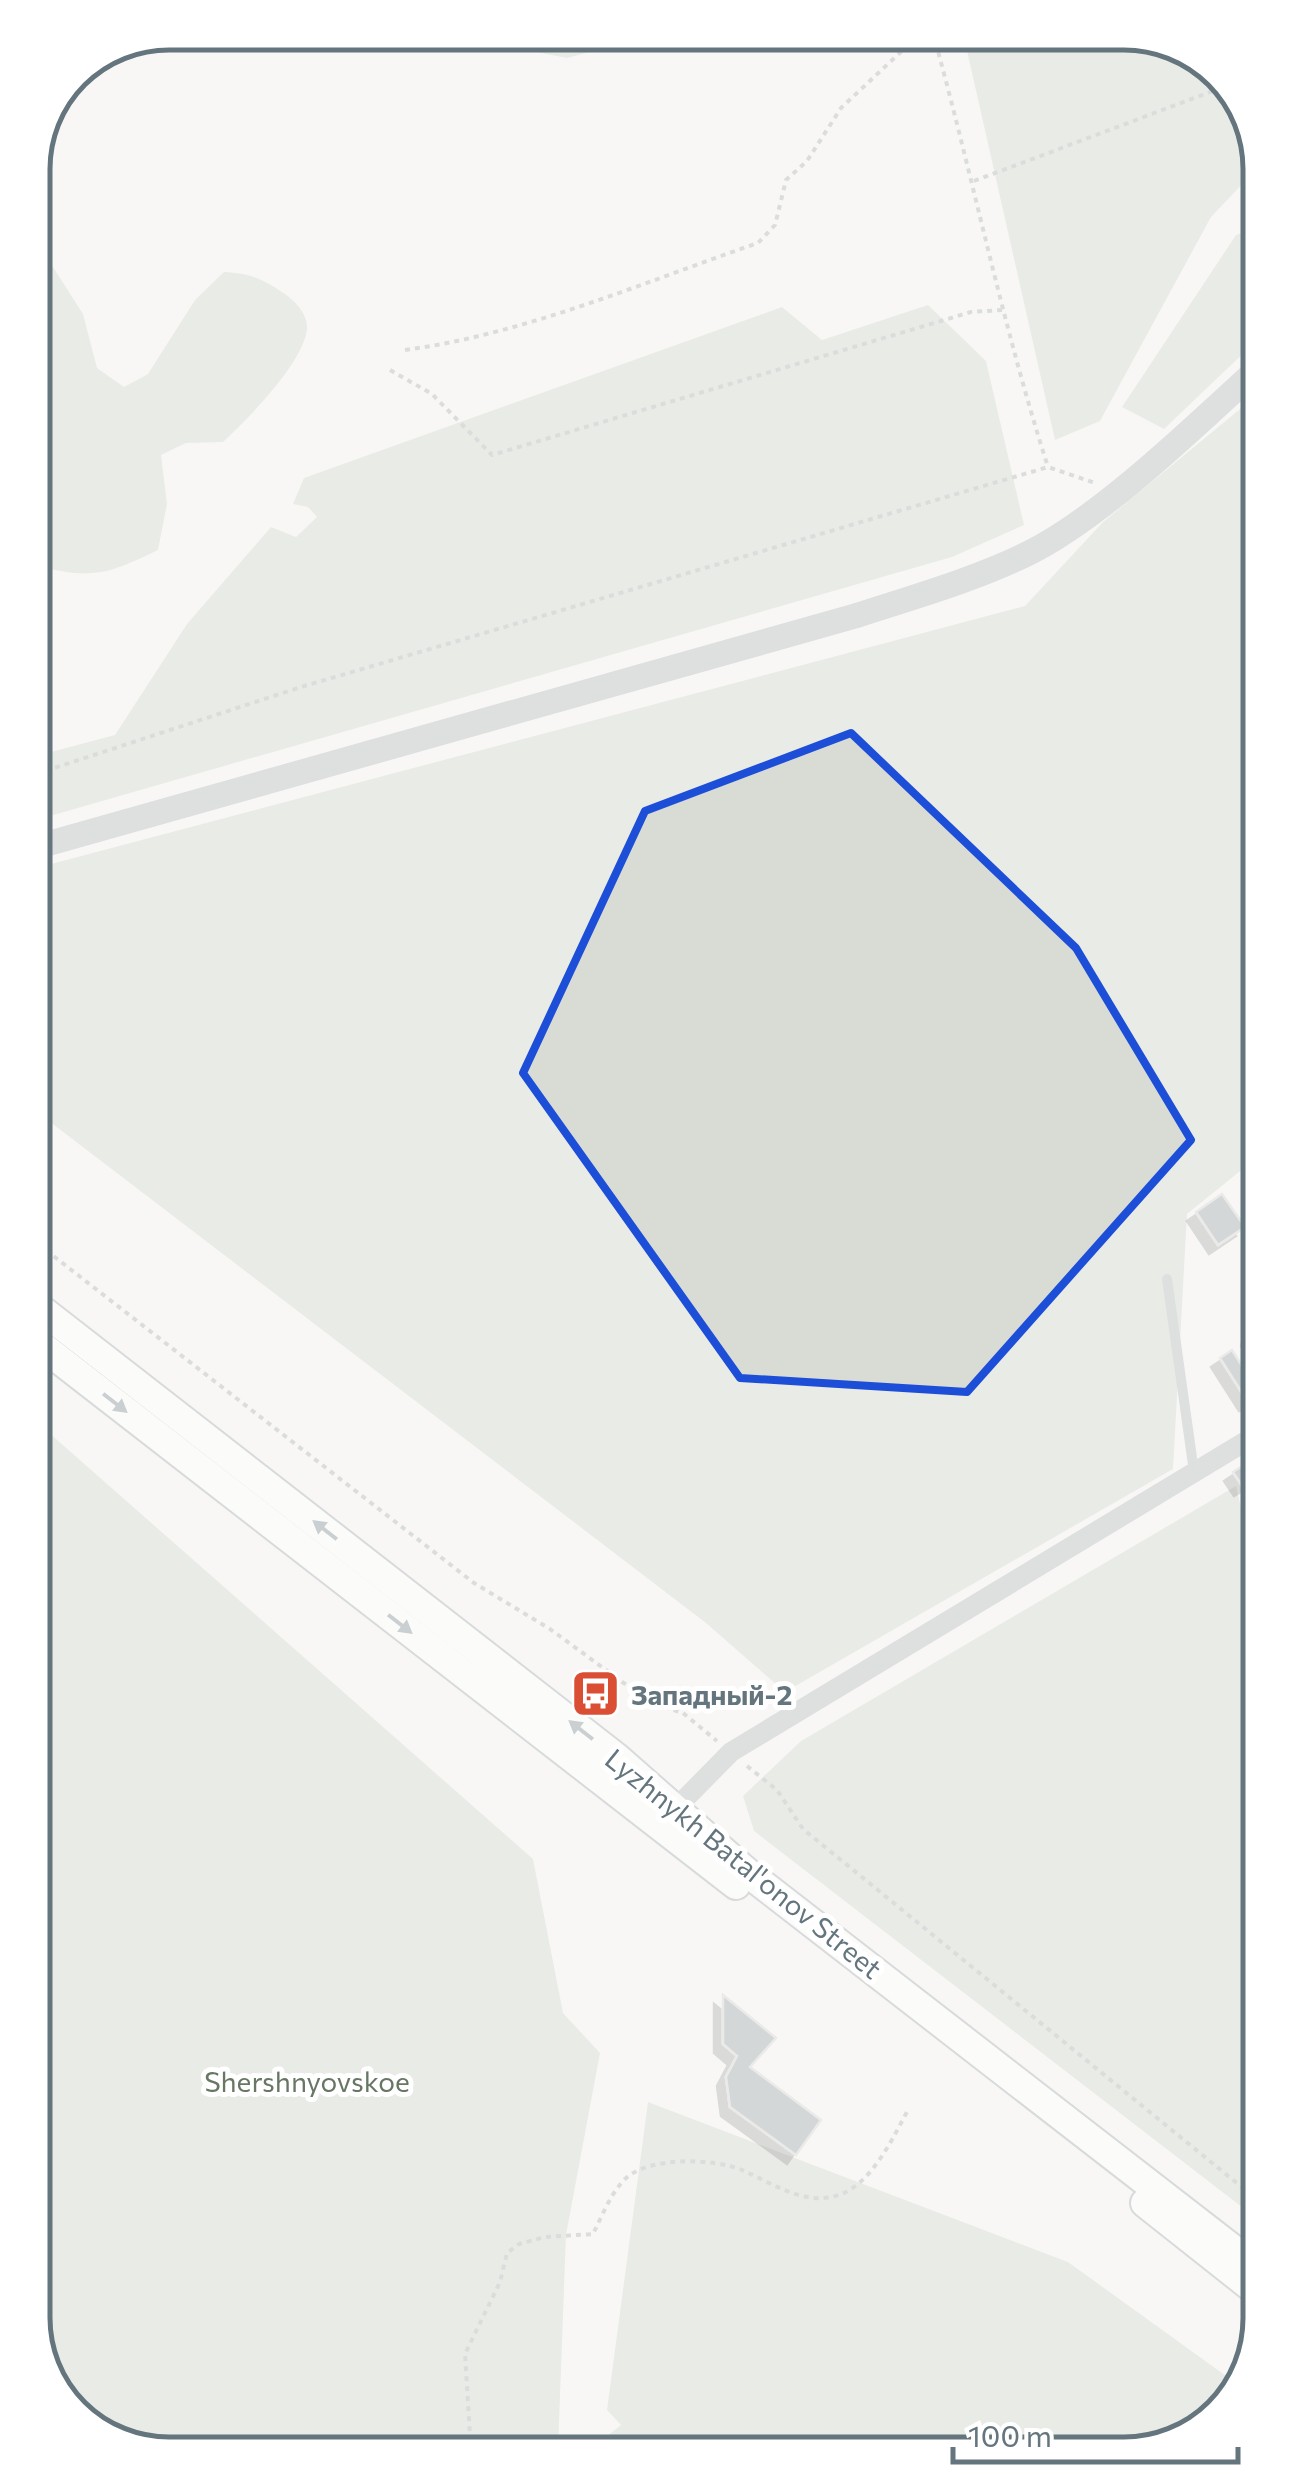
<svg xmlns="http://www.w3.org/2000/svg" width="1293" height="2487" font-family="Commissioner,sans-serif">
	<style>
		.green { fill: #d8dcd4 }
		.building { fill: #a6afb4; stroke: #d9d9d7; stroke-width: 2.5; filter: url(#shadow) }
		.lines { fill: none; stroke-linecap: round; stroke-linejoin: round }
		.secondary-casing { stroke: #b1b7bb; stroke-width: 32 }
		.path { stroke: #b9bcbe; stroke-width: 4; stroke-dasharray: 5 5; stroke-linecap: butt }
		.service { stroke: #bec3c6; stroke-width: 10 }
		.minor { stroke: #bec3c6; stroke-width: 20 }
		.tertiary { stroke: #bec3c6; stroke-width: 25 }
		.secondary { stroke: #fff; stroke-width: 28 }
		.oneway { fill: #929ea5 }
		.marked { fill: none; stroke: #1d4ed8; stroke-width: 8; stroke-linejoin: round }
		.labels { text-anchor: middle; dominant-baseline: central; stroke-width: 10; stroke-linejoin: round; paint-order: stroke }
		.poi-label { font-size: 28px; font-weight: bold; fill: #64757e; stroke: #fff; text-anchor: start }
		.street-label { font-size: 28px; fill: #64757e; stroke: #fff }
		.park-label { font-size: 28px; fill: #677763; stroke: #fff }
		.rim { fill: none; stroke: #64757e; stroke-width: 5 }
	</style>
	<defs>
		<filter id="shadow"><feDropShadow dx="-9" dy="9" stdDeviation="0" flood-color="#0004"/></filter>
	</defs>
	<rect width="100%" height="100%" fill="#f8f7f5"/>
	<g class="green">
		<path d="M440 33H662L567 58Z"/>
		<path d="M963 33C1057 33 1200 10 1248 115 1255 130 1250 159 1250 176L1211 217 1100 421 1055 440Z"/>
		<path d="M1250 230 1251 346 1164 429 1122 407 1236 235Z"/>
		<path d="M33 255 46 256 83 314 97 368 124 387 148 374 195 300 224 272C248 273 261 278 282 292 294 300 308 313 307 329 304 362 247 420 223 442L186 443 161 455 167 504 158 550C107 575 90 580 35 565Z"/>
		<path d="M928 305 986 361 1024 525 952 557 36 820V756L115 735 187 624 271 527 296 537 317 517 308 507 293 504 304 478 782 307 822 340Z"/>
		<path d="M1251 400 1255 1159 1187 1214 1173 1469 785 1692 706 1623 37 1112 36 868 1025 606 1103 522Z"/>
		<path d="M39 1424 533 1859 563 2013 600 2053 566 2235 558 2450 161 2454 93 2431 43 2371Z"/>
		<path d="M1236 1486 1257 1577 1260 2221 754 1831 743 1796 801 1741Z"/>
		<path d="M648 2102 1068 2262 1240 2386 1238 2393 1177 2444 590 2450 621 2425 607 2410Z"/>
	</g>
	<g class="building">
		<path d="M1222 1194 1245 1227 1218 1245 1196 1212Z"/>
		<path d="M1255 1318H1256V1349L1250 1337Z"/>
		<path d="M1232 1350 1256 1388V1397L1248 1402 1220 1358Z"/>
		<path d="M1248 1462 1256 1479 1243 1487 1233 1472Z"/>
		<path d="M723 1995 776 2038 750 2067 821 2120 796 2155 730 2107 726 2077 737 2056 723 2044Z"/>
	</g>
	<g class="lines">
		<defs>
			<g id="secondary">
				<path d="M38 1307 616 1757 749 1874 1260 2270"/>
				<path d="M38 1343 736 1885"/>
				<path d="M1145 2203 1260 2294"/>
			</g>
		</defs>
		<use href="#secondary" class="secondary-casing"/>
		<g class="path">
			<path d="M933 33C973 177 1002 324 1048 467"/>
			<path d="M974 181 1226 86"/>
			<path d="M405 350C525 334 644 282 758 243L775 225 786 180 807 161 841 108 921 33"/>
			<path d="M390 370 432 394 492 455 971 312 1002 310"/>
			<path d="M36 774 301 687 1048 467 1095 483"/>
			<path d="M38 1244 474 1583 550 1629 651 1703 683 1713 717 1741"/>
			<path d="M747 1766 777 1790 803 1829 1260 2202"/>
			<path d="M471 2451 465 2354 500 2282 507 2253 519 2244 545 2237 593 2234C602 2216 610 2195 624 2180 647 2156 714 2158 742 2170 774 2184 808 2209 844 2193 874 2179 894 2136 909 2108"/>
		</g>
		<g class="service">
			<path d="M1167 1279 1194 1472"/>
			<path d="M1243 2255 1260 2241"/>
		</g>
		<path class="minor" d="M667 1817 731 1752 1256 1435"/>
		<path class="tertiary" d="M36 847 855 616C913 597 974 580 1029 553 1101 517 1191 430 1251 375"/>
		<use href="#secondary" class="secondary"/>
	</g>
	<defs><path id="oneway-solid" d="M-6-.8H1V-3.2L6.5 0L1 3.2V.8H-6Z" transform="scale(2.5)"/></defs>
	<g class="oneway">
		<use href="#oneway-solid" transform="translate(115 1403) rotate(38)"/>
		<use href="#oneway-solid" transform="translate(325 1530) rotate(-142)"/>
		<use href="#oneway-solid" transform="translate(400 1624) rotate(38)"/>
		<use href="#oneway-solid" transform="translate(581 1730) rotate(-142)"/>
	</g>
	<path d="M0 0H1293V2487H0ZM851 733 1076 948 1191 1140 967 1392 740 1378 523 1073 645 811Z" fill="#f8f7f5" fill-opacity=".55" fill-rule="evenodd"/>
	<path class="marked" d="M851 733 1076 948 1191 1140 967 1392 740 1378 523 1073 645 811Z"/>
	<defs>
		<symbol id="bus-square" viewBox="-11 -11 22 22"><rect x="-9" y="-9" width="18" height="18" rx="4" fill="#da4e33" stroke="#fff"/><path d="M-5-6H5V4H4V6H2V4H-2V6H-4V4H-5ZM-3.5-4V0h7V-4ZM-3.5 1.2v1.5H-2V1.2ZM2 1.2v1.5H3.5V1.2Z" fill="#fff"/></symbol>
	</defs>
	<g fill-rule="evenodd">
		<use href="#bus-square" x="568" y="1666" width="55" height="55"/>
	</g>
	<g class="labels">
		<g class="poi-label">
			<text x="631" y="1694">Западный-2</text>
		</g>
		<g class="street-label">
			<text transform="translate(744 1863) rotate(39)">Lyzhnykh Batal'onov Street</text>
		</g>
		<g class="park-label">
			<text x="307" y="2081">Shershnyovskoe</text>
		</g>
	</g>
	<path d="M0 0H1293V2487H0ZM169 50H1124A119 119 0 0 1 1243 169V2318A119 119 0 0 1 1124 2437H169A119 119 0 0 1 50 2318V169A119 119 0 0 1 169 50Z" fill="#fff" fill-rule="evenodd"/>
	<path class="rim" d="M169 50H1124A119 119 0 0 1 1243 169V2318A119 119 0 0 1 1124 2437H169A119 119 0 0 1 50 2318V169A119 119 0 0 1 169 50Z"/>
	<path d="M953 2447v15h285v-15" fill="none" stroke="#64757e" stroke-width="5"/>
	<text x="968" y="2447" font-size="30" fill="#64757e" stroke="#ffffff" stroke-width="8" paint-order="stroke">100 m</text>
</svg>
